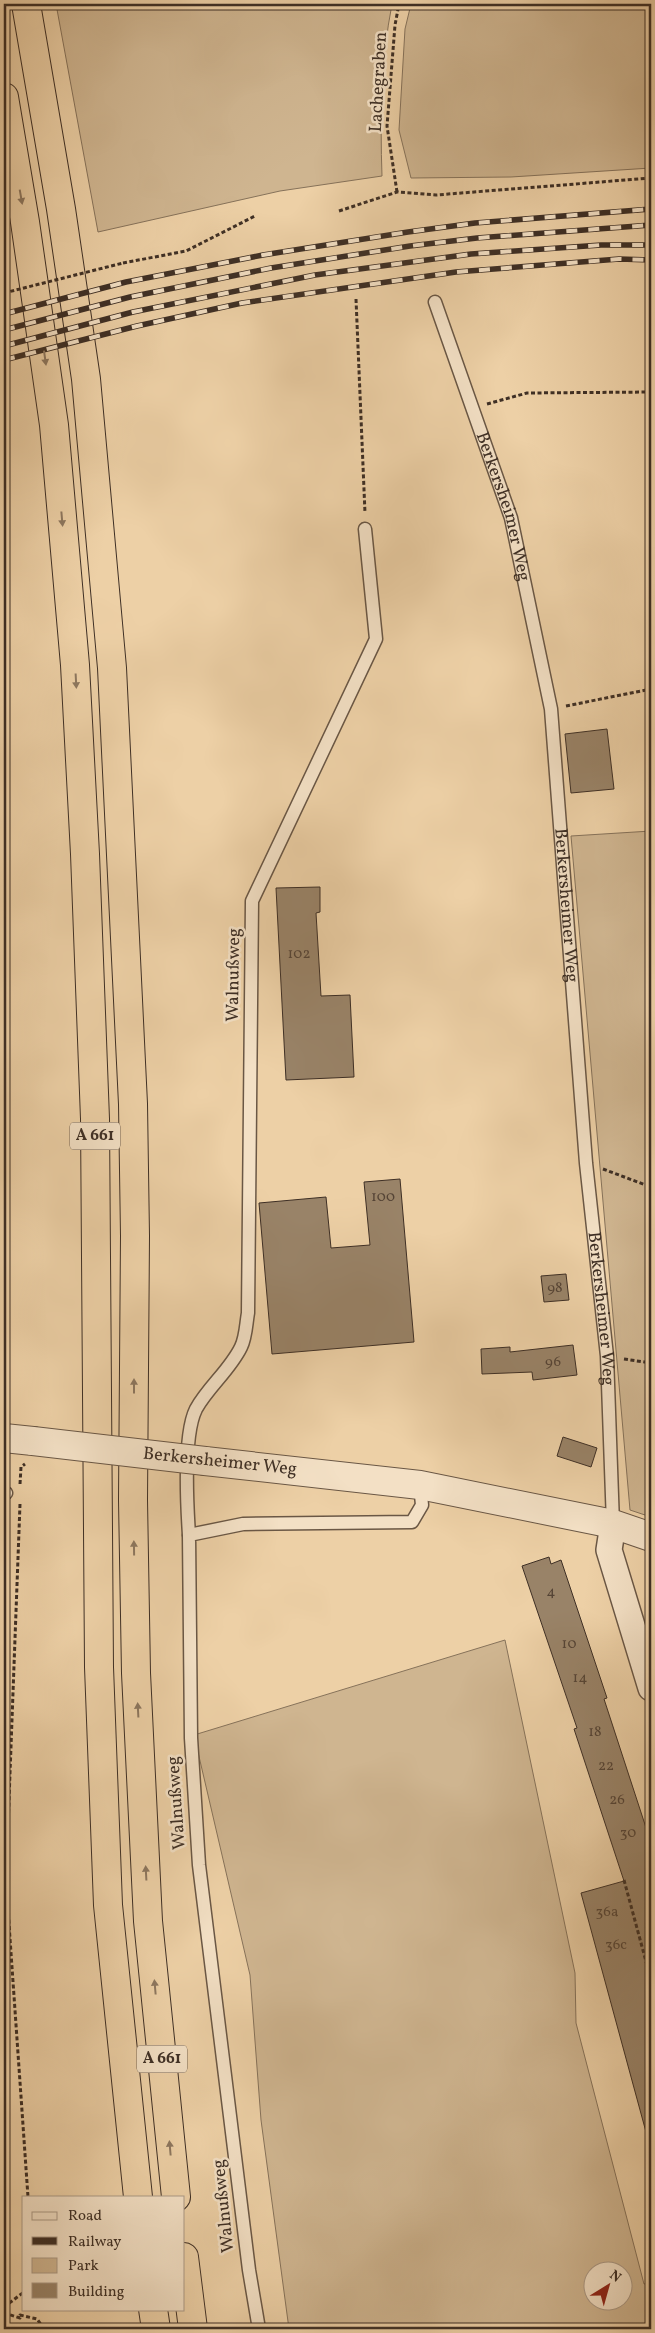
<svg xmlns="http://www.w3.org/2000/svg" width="655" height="2333" font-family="Vollkorn,serif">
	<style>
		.green { fill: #cfb590; stroke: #86725a; fill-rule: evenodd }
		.building { fill: #998368; stroke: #3e2f25 }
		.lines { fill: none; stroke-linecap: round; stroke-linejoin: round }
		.service-casing { stroke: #6a5745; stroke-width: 15 }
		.minor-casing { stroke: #6a5745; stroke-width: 28 }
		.tertiary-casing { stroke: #6a5745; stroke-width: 30 }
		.motorway-casing { stroke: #3e2f25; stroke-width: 30 }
		.path { stroke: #3e2f25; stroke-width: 3; stroke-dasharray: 4 2.5; stroke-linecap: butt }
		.service { stroke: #f3e0c5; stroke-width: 12 }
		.minor { stroke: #f3e0c5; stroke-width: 25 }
		.tertiary { stroke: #f3e0c5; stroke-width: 28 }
		.motorway { stroke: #edd0a6; stroke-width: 28 }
		.rail-casing { stroke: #3e2f25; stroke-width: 5.5 }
		.rail { stroke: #f3e0c5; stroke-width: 4; stroke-dasharray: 11; stroke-linecap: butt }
		.tertiary-bridge-casing { stroke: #6a5745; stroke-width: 30; stroke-linecap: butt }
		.path-bridge { stroke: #3e2f25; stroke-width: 3; stroke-dasharray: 4 2.5; stroke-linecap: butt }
		.tertiary-bridge { stroke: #f3e0c5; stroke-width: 28 }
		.oneway { fill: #8d775f }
		.labels { text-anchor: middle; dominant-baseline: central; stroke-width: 5; stroke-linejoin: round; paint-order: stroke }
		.number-label { font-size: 15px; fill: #554436 }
		.shield { fill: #f3e0c5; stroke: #746455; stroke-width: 1 }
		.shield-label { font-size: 16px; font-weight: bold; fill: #3e2f25 }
		.street-label { font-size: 18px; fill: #3e2f25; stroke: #f3e0c5 }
	</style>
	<rect width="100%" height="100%" fill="#edd0a6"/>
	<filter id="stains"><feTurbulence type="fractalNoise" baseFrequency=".004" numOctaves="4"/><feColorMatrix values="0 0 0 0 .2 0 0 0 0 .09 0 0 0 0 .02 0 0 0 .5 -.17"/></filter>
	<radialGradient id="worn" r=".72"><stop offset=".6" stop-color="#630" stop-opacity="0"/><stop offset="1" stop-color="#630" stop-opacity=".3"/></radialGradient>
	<g class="green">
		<path d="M56 4H392C381 60 380 119 382 176L280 191 98 232Z"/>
		<path d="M411 4H651V168L511 177 411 178 399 130 405 29Z"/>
		<path d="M651 831V1517L630 1510 571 836Z"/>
		<path d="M505 1640 575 1973 576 2023 644 2284 651 2283V2329H289L261 2120 250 1975 194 1735ZM592 2270H622V2300H592Z"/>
	</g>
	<g class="building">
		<path d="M607 729 614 789 571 793 565 734Z"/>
		<path d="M320 887V912L316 913 321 996 350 995 354 1077 286 1080 276 888Z"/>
		<path d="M400 1179 414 1342 272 1354 259 1203 326 1197 331 1248 370 1245 364 1182Z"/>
		<path d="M566 1274 569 1300 544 1302 541 1276Z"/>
		<path d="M573 1345 577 1375 533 1380 532 1372 482 1374 481 1349 510 1347V1352Z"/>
		<path d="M563 1437 597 1448 591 1467 557 1456Z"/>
		<path d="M549 1557 551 1564 561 1560 607 1698 604 1699 651 1843V2131L646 2132 581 1893 624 1881 574 1729 577 1728 522 1566Z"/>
	</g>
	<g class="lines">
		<defs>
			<g id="service">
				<path id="s1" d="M435 302 511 518 551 709 586 1163 607 1356 613 1524"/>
				<path d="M4 1492 6 1493"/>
				<path d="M189 1535C187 1505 183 1435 196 1409 208 1387 230 1370 241 1347 246 1337 246 1324 248 1313L252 901 376 639 365 529"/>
				<path d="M259 2329 249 2270 199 1865 191 1738 189 1535 243 1524 412 1522 422 1505 420 1485"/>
			</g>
			<path id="minor" d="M613 1524 609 1550 651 1688"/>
			<g id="tertiary">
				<path d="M4 1438 33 1441"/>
				<path d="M205 1461 420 1485 613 1524 651 1537"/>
			</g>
			<g id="motorway">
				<path d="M26 4 61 209 86 379 112 668 133 1104 135 1236 133 1500 136 1673 148 1921 176 2197"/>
				<path d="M4 97 25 222 54 425 75 665 85 854 95 1119 99 1667 108 1905 138 2197"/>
				<path d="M184 2257 193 2329"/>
				<path d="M153 2309 156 2329"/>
			</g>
		</defs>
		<use href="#service" class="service-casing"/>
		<use href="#minor" class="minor-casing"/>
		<use href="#tertiary" class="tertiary-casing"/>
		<use href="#motorway" class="motorway-casing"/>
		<g class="path">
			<path d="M397 192 387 126 395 25 399 4"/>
			<path d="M339 211 397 192 436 195 651 178"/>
			<path d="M123 263 186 251 255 216"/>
			<path d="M356 299 365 513"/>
			<path d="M487 404 527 393 651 392"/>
			<path d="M566 706 651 689"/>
			<path d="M603 1169 651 1187"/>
			<path d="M624 1359 651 1363"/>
			<path d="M20 1484 21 1467 25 1464"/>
			<path d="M20 1504 6 1881 28 2197"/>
			<path d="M624 1880 651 1980"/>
			<path d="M4 2307 24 2292"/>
			<path d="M4 2313 20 2318V2315L37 2319 44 2329"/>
		</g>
		<use href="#service" class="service"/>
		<use href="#minor" class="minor"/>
		<use href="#tertiary" class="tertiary"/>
		<use href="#motorway" class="motorway"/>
		<defs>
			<g id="rail">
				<path d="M4 314 126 282 263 255 408 232 475 223 651 209"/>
				<path d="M4 330 130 297 271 268 410 246 477 238 651 225"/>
				<path d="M4 346 133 312 315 275 471 254 601 245H651"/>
				<path d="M4 360 137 326 242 303 456 272 619 259 651 260"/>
			</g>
		</defs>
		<use href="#rail" class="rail-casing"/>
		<use href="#rail" class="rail"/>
		<defs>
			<path id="tertiary-bridge" d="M33 1441 205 1461"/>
		</defs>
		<use href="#tertiary-bridge" class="tertiary-bridge-casing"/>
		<path class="path-bridge" d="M4 293 123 263"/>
		<use href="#tertiary-bridge" class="tertiary-bridge"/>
	</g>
	<defs><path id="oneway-solid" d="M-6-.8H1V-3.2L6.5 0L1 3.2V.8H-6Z" transform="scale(1.25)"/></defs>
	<g class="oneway">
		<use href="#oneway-solid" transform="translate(21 197) rotate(80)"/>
		<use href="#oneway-solid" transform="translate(45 358) rotate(82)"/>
		<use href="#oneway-solid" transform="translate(62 519) rotate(85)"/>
		<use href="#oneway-solid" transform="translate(76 681) rotate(87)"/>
		<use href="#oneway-solid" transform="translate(134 1386) rotate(-90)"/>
		<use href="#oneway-solid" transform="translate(134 1548) rotate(-91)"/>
		<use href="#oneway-solid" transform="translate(138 1710) rotate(-93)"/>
		<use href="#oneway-solid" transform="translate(146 1873) rotate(-93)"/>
		<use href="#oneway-solid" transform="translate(155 1987) rotate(-95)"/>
		<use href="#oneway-solid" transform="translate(170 2148) rotate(-95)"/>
	</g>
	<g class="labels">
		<g class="number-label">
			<text x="299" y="954">102</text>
			<text x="383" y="1197">100</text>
			<text x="555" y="1288">98</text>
			<text x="553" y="1362">96</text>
			<text x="551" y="1592">4</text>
			<text x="569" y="1644">10</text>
			<text x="580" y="1678">14</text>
			<text x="595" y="1732">18</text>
			<text x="606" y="1766">22</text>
			<text x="617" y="1800">26</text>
			<text x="628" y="1833">30</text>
			<text x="607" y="1912">36a</text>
			<text x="616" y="1945">36c</text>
		</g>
		<g class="shield">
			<rect x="70" y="1122.5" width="50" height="27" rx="4"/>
			<rect x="137" y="2045.5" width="50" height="27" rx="4"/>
		</g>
		<g class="shield-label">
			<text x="95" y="1136">A 661</text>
			<text x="162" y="2059">A 661</text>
		</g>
		<g class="street-label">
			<text transform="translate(379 82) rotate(-87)">Lachegraben</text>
			<text stroke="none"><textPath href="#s1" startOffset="216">Berkersheimer Weg</textPath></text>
			<text stroke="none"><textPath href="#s1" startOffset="621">Berkersheimer Weg</textPath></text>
			<text transform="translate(234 975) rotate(-89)">Walnußweg</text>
			<text stroke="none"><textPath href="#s1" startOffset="1026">Berkersheimer Weg</textPath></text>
			<text transform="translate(220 1462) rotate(6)">Berkersheimer Weg</text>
			<text transform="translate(177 1803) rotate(-94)">Walnußweg</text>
			<text transform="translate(224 2206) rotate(-96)">Walnußweg</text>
		</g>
	</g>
	<rect width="655" height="2333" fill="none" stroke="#edd0a6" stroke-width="20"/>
	<rect x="5" y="5" width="645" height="2323" fill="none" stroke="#3e2f25" stroke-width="2.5"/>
	<rect x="10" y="10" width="635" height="2313" fill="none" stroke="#3e2f25"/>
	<rect x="22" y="2196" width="162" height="115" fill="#f3e0c5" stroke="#ab9985"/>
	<rect x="32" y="2212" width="25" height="8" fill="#f3e0c5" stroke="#ab9985"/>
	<text x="68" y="2220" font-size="15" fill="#3e2f25">Road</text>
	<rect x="32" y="2237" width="25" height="8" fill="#3e2f25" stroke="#ab9985"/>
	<text x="68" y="2246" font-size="15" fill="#3e2f25">Railway</text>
	<rect x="32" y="2258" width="25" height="15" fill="#cfb590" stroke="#ab9985"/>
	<text x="68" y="2270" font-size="15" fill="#3e2f25">Park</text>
	<rect x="32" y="2283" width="25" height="15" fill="#998368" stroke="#ab9985"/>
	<text x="68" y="2296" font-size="15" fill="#3e2f25">Building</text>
	<g transform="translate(608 2286) rotate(37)"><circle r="24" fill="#f3e0c5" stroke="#ab9985"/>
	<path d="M0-4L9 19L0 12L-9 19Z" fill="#8f2418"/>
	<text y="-8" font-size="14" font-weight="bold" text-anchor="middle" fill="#3e2f25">N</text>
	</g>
	<rect width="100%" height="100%" filter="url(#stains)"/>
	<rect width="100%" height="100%" fill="url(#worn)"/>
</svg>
